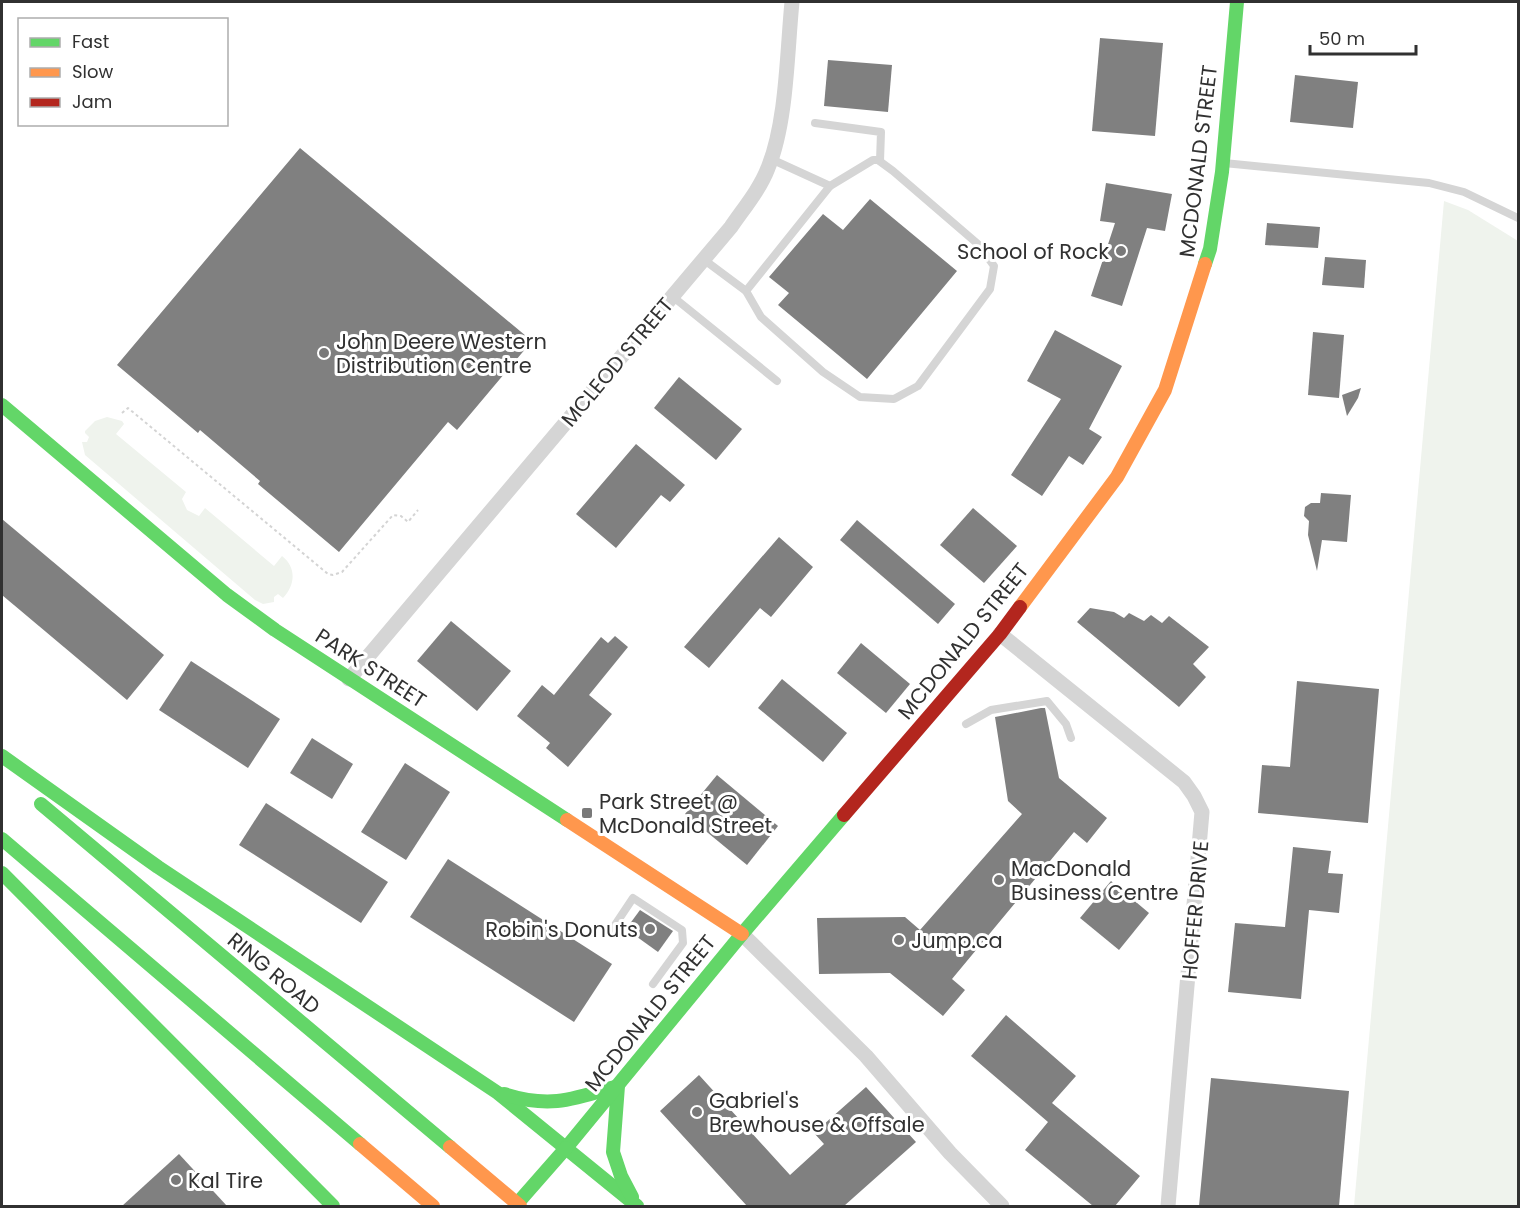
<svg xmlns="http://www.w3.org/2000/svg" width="1520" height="1208" font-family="Poppins,sans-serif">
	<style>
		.green { fill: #eff3ed }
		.building { fill: #808080 }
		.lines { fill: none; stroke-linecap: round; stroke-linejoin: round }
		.path { stroke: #d4d4d4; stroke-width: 2; stroke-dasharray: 3 3; stroke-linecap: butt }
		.lane { stroke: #d5d5d5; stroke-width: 8 }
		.street { stroke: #d5d5d5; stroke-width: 15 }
		.fast { stroke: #63d668; stroke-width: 14 }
		.slow { stroke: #ff974d; stroke-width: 14 }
		.jam { stroke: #b3261e; stroke-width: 14 }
		.poi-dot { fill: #797979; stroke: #fff; stroke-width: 2 }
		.labels { text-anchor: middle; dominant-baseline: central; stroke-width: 6; stroke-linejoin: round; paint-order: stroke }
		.street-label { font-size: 21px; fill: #313131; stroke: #fff }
		.poi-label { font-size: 21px; fill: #313131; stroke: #fff; text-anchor: start }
	</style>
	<rect width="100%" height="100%" fill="#fff"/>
	<g class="green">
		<path d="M1444 201 1468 210 1518 241V1206H1354Z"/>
		<path d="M107 417 122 421 124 424 116 434 186 492 182 499 187 510 199 516 205 508 274 566 282 556C297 568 295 585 283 598L278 594 274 597V602L263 604 255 600 85 455 82 442H87L89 437 85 433V431L95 421Z"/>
	</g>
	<g class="building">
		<path d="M1100 38 1163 43 1155 136 1092 131Z"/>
		<path d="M828 60 892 65 888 112 824 106Z"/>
		<path d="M1295 75 1358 82 1353 128 1290 122Z"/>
		<path d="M300 148 532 341 457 430 448 422 339 552 258 484 260 481 200 430 198 433 117 365Z"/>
		<path d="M1106 183 1172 194 1165 231 1147 228 1122 306 1091 296 1115 223 1100 221Z"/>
		<path d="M870 199 957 271 867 379 778 305 789 293 769 277 823 214 843 230Z"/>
		<path d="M1267 223 1320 227 1318 248 1265 245Z"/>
		<path d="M1325 257 1366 260 1364 288 1322 285Z"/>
		<path d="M1055 330 1122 366 1089 429 1102 437 1083 465 1069 456 1042 496 1011 475 1061 399 1027 381Z"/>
		<path d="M1313 332 1344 335 1339 398 1308 395Z"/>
		<path d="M679 377 742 429 716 460 654 408Z"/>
		<path d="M1361 388 1358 398 1347 416 1342 395Z"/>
		<path d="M636 444 685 485 670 502 661 495 616 548 576 514Z"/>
		<path d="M1321 493 1351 495 1347 542 1322 540 1317 571 1308 535 1309 521 1304 516 1305 507 1311 503H1320Z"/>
		<path d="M973 508 1017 546 984 583 940 545Z"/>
		<path d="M2 519 164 655 127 700 2 595Z"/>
		<path d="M857 520 955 604 938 624 840 540Z"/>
		<path d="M779 537 813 567 771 617 760 608 709 668 684 647Z"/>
		<path d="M1090 608 1114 612 1124 618 1129 613 1144 621 1151 615 1162 623 1169 616 1209 647 1193 664 1206 677 1179 707 1077 622Z"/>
		<path d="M451 621 511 671 477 711 417 661Z"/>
		<path d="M615 636 628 647 589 695 612 714 568 767 546 748 550 743 517 716 542 685 554 695 601 637 608 643Z"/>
		<path d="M861 643 910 684 886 713 837 673Z"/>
		<path d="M191 661 280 719 248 768 159 710Z"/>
		<path d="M782 679 847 733 823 762 758 708Z"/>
		<path d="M1297 681 1379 689 1368 823 1258 813 1262 765 1290 767Z"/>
		<path d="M1041 708H1045L1059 778 1107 818 1087 843 1074 832 952 979 965 990 943 1016 890 973 819 974 817 918 905 917 920 930 1022 814 1008 801 995 717Z"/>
		<path d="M312 738 353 764 332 799 290 773Z"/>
		<path d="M405 763 450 792 406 860 361 832Z"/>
		<path d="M717 775 778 826 747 865 685 814Z"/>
		<path d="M266 803 388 882 361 923 239 845Z"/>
		<path d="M1293 847 1331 851 1328 873 1343 874 1339 913 1309 910 1301 999 1228 992 1235 923 1285 927Z"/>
		<path d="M448 859 612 964 574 1022 410 917Z"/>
		<path d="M1111 881 1149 913 1119 950 1080 918Z"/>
		<path d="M640 910 673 931 658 952 626 929Z"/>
		<path d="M1006 1015 1076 1076 1052 1103 1140 1176 1115 1206H1093L1025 1150 1048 1122 971 1056Z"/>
		<path d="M699 1075 790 1175 824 1144 814 1133 866 1087 916 1142 844 1206H747L660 1111Z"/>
		<path d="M1211 1078 1349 1091 1339 1206H1199Z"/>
		<path d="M179 1154 227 1206H122Z"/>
	</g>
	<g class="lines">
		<path class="path" d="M122 413 128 408 328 574 333 575 342 572 393 515 401 516 408 522 418 510"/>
		<g class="lane">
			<path d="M815 123 881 132 880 161"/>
			<path d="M1224 163 1429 183 1464 192 1518 218"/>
			<path d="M703 259 746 291 830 186 771 159"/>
			<path d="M746 291 761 317 823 372 860 397 894 399 918 386 990 289 994 266 979 245 893 171 878 160H873L830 186"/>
			<path d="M672 296 777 381"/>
			<path d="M966 724 991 710 1047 701 1066 724 1071 738"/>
			<path d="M609 934 633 898 682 930 683 943 653 984"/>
		</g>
		<g class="street">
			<path d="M1000 634 1184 782 1194 796 1202 812 1168 1206"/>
			<path d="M349 679 731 227C744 208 760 189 768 168 787 122 787 51 792 2"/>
			<path d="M742 934 866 1056 950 1153 1002 1206"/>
		</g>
		<g class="fast">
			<path d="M1205 264 1210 249 1222 172 1237 2"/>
			<path d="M2 405 227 595 275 630 567 820"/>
			<path d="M2 756 158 867 498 1093 637 1206"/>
			<path d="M41 804 450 1147"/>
			<path d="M2 839 360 1144"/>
			<path d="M2 873 333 1206"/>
			<path d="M504 1094C550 1109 574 1099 618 1086L613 1152 621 1176 632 1197"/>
			<path d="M566 1148 742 934 844 815"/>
			<path d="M515 1206 566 1148"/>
		</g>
		<g class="slow">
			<path d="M1020 607 1117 477 1165 390 1205 264"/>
			<path d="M567 820 742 934"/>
			<path d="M360 1144 433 1206"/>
			<path d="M450 1147 520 1206"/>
		</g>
		<path class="jam" d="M844 815 1000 634 1020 607"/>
	</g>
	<g class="poi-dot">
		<circle cx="1121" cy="251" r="6"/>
		<circle cx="324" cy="353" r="6"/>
		<rect x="581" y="807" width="12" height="12" rx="3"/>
		<circle cx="999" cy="880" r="6"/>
		<circle cx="650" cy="929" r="6"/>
		<circle cx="899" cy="940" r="6"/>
		<circle cx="697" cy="1112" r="6"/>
		<circle cx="176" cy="1180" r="6"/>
	</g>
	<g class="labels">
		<g class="street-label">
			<text transform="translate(1198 161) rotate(-83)">MCDONALD STREET</text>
			<text transform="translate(617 362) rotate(-50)">MCLEOD STREET</text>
			<text transform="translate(963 641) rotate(-51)">MCDONALD STREET</text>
			<text transform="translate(371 668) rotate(33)">PARK STREET</text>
			<text transform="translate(1195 910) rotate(-85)">HOFFER DRIVE</text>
			<text transform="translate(274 973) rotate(40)">RING ROAD</text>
			<text transform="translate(650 1013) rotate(-51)">MCDONALD STREET</text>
		</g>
		<g class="poi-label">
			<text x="1109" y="251" text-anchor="end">School of Rock</text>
			<text x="336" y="341">John Deere Western<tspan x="336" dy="24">Distribution Centre</tspan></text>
			<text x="599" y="801">Park Street @<tspan x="599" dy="24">McDonald Street</tspan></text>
			<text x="1011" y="868">MacDonald<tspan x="1011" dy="24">Business Centre</tspan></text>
			<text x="638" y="929" text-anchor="end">Robin's Donuts</text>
			<text x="911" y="940">Jump.ca</text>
			<text x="709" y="1100">Gabriel's<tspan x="709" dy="24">Brewhouse &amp; Offsale</tspan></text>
			<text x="188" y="1180">Kal Tire</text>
		</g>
	</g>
	<rect width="1520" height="1208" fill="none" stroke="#313131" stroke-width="6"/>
	<rect x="18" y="18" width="210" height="108" fill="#ffffff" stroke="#adadad" stroke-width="1.5"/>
	<rect x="30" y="38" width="30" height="9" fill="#63d668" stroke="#adadad" stroke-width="1.5"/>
	<text x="72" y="48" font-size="18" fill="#313131">Fast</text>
	<rect x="30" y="68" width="30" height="9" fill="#ff974d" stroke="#adadad" stroke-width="1.5"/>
	<text x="72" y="78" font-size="18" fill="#313131">Slow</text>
	<rect x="30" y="98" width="30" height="9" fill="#b3261e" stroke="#adadad" stroke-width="1.5"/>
	<text x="72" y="108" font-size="18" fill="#313131">Jam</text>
	<path d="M1310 45v9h106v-9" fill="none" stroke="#313131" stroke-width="3"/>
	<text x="1319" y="45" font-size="18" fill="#313131" stroke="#ffffff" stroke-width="4.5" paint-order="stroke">50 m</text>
</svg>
